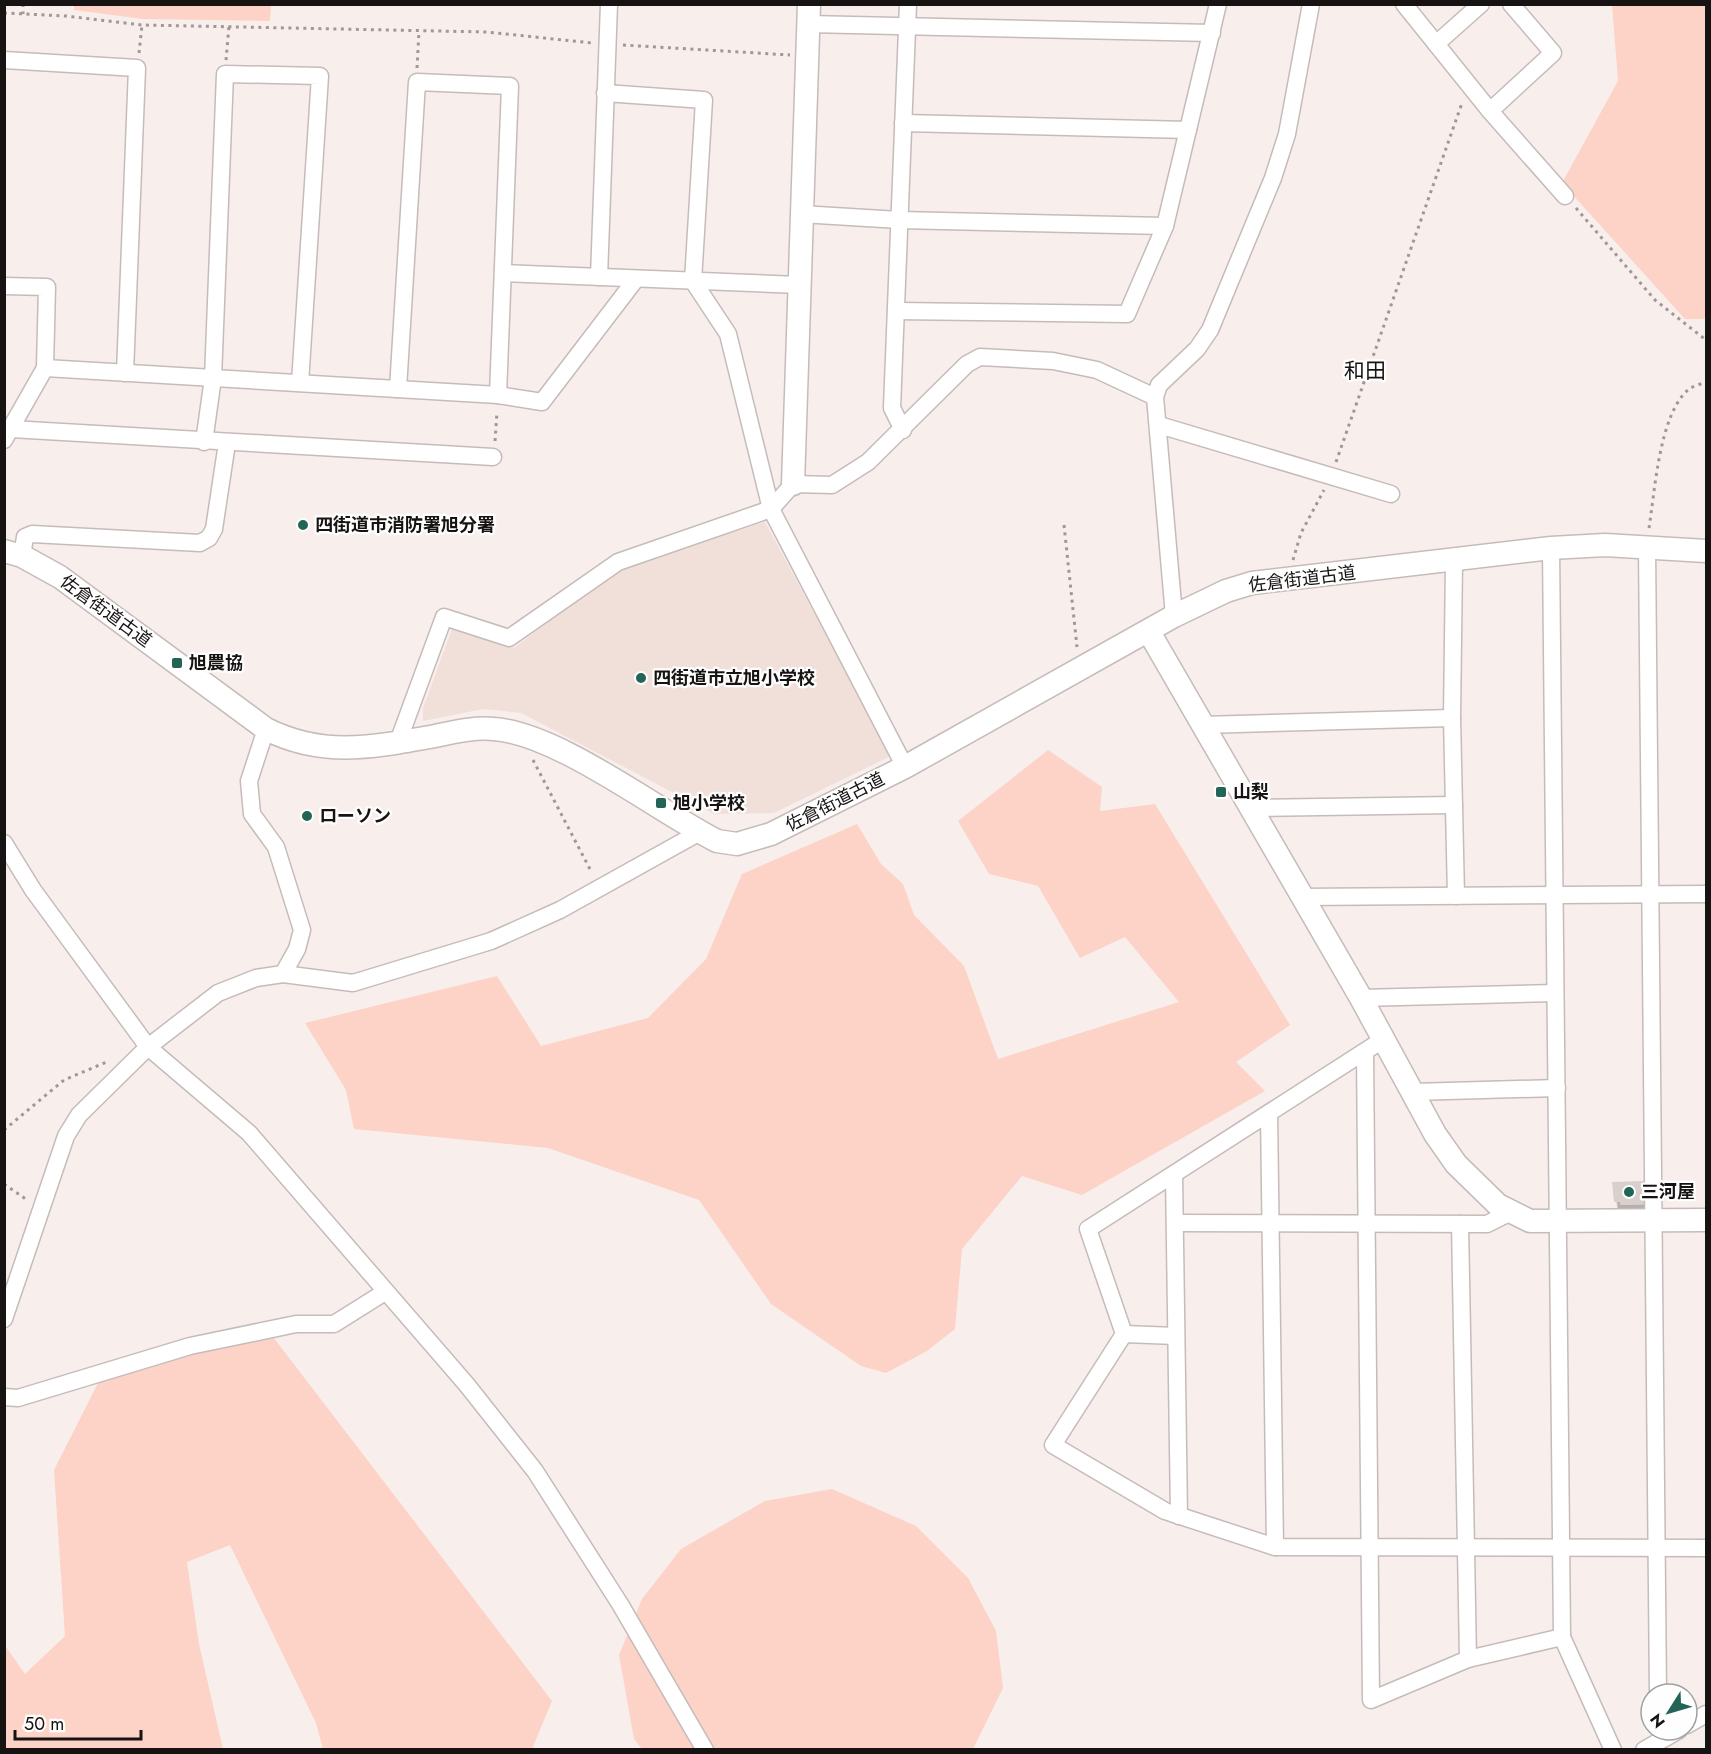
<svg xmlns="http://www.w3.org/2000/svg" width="1711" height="1754" font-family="Jost,'Noto Sans JP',sans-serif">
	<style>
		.built { fill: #f1dfda }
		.green { fill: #fdd2c7 }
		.building { fill: #d9d0cd; filter: url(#shadow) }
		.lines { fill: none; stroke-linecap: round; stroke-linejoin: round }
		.street-casing { stroke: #c5bcba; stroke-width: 19 }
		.secondary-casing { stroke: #c5bcba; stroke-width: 25 }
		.path { stroke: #9f9896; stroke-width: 3; stroke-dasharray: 3 4.5; stroke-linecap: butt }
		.street { stroke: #fff; stroke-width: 16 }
		.secondary { stroke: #fff; stroke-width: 22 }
		.poi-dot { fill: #226556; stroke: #fefefe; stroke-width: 2 }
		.labels { text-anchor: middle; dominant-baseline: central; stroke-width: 4.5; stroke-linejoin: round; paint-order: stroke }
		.poi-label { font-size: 18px; font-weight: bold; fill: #161312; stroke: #fefefe; text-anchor: start }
		.street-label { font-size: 18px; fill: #161312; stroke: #fefefe }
		.quarter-label { font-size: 21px; fill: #161312; stroke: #fefefe }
	</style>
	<defs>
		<filter id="shadow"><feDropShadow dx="3.5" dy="6" stdDeviation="0" flood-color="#0004"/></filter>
	</defs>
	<rect width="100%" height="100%" fill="#f8efec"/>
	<path class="built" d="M765 522 891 756 774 813 714 814 521 713 483 709 423 721V708L453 626 514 648 616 569Z"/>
	<g class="green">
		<path d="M74 5V4L271 5 270 21 143 19 74 10Z"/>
		<path d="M1612 5H1706V319H1685L1562 183 1618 81Z"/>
		<path d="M1048 750 1102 787 1100 811 1155 804 1290 1025 1236 1062 1265 1091 1082 1195 1022 1176 962 1249 955 1329 927 1351 886 1373 861 1366 771 1304 699 1200 548 1148 354 1129 346 1090 305 1023 497 976 541 1046 648 1018 706 959 742 874 857 824 881 864 903 884 914 915 964 966 998 1059 1179 1002 1125 937 1080 958 1038 886 989 874 958 821Z"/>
		<path d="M270 1333 552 1701 532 1749H323L316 1723 230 1545 187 1562 199 1644 223 1749H5L4 1644 25 1674 65 1636 54 1470 99 1381Z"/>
		<path d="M832 1489 916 1526 968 1578 996 1631 1003 1688 973 1749H642L634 1739 619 1655 642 1599 681 1549 765 1501Z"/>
	</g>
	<path class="building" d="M1645 1181V1204L1620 1205V1202H1614L1612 1182Z"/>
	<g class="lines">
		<defs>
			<g id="street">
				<path d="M1404 4 1490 111 1553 53 1511 4"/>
				<path d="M808 24 1212 33"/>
				<path d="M1436 44 1481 4"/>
				<path d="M4 60 137 68 125 373"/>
				<path d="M605 93 704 100 693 281 728 334 771 509 905 767"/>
				<path d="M1490 111 1565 196"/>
				<path d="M903 123 1188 130"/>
				<path d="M801 214 899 220 1165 226"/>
				<path d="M504 273 799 285"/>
				<path d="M599 277 609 4"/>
				<path d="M4 286 47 287 45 368 4 440"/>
				<path d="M896 311 1127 314 1165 226 1218 4"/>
				<path d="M45 368 498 395 542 402 636 279"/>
				<path d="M398 389 417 82 510 86 498 395"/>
				<path d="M1159 425 1391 494"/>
				<path d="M11 429 493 457"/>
				<path d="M903 430 892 408 908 4"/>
				<path d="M204 442 213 378 225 74 320 76 300 383"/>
				<path d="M1551 548 1562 1637"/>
				<path d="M1647 548 1658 1694"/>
				<path d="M22 556 25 537 32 534 200 543 209 538 214 529 227 443"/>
				<path d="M1454 561 1452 718 1456 896"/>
				<path d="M1174 616 1155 397 1159 385 1197 349 1210 330 1273 178 1287 134 1311 4"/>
				<path d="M1202 725 1452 718"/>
				<path d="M266 729 249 781 252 814 276 847 302 930 297 949 283 974"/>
				<path d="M398 742 444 617 509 638 618 562 771 509 793 484 832 485 868 462 967 364 980 357 1053 361 1097 370 1155 397"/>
				<path d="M1249 808 1454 805"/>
				<path d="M4 843 33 890 148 1047 249 1133 467 1385 535 1471 620 1604 705 1750"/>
				<path d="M1301 897 1706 894"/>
				<path d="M1361 998 1555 993"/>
				<path d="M1384 1039 1088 1229 1124 1334 1053 1445 1165 1511 1275 1547 1706 1548"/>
				<path d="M1365 1052 1371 1700 1468 1659 1562 1637 1613 1750"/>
				<path d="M1413 1092 1557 1088"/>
				<path d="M1269 1113 1275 1547"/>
				<path d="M1174 1174 1179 1516"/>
				<path d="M1175 1223 1487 1224 1511 1212"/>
				<path d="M1460 1224 1468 1659"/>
				<path d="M4 1319 66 1136 79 1115 148 1047 218 993 256 978 283 974 353 983 491 941 560 910 700 832"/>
				<path d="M1124 1334 1176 1336"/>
				<path d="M4 1397 18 1398 190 1346 296 1324H334L385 1292"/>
				<path d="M1687 1725 1706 1714"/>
				<path d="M1644 1750 1679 1730"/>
			</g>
			<g id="secondary">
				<path d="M793 484 809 4"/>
				<path d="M4 551 22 556 60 577 266 729C324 758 374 747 435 736 454 732 475 727 494 729 559 734 656 810 717 841L737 844 771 834 905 767 1174 616 1226 591 1252 583 1551 548 1605 545 1706 551"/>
				<path d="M1149 632 1361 998 1435 1134 1456 1164 1498 1205 1530 1221 1706 1220"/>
			</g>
		</defs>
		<use href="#street" class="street-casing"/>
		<use href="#secondary" class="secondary-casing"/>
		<g class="path">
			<path d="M23 4V14"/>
			<path d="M4 13 66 16 142 25 487 32 592 43"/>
			<path d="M623 45 790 55"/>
			<path d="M139 53 142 25"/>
			<path d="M226 60 229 26"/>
			<path d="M417 68 419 31"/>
			<path d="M1576 208 1655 300 1706 340"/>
			<path d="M495 441 497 412"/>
			<path d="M1336 462 1462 103"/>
			<path d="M1064 525 1077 647"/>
			<path d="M1649 528C1655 491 1659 414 1689 389 1694 386 1701 384 1706 382"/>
			<path d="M1293 560 1301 533 1324 490"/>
			<path d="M533 760 592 873"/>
			<path d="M4 1130 64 1080 109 1061"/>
			<path d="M4 1184 27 1200"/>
		</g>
		<use href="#street" class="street"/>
		<use href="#secondary" class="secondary"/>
	</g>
	<g class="poi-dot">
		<circle cx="303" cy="525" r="6"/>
		<rect x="171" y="657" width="12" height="12" rx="3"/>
		<circle cx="641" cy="678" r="6"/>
		<rect x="1215" y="786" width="12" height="12" rx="3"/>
		<rect x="655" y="797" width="12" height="12" rx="3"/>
		<circle cx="307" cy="816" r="6"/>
		<circle cx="1629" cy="1192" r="6"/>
	</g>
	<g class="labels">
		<g class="poi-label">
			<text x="315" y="525">四街道市消防署旭分署</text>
			<text x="189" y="663">旭農協</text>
			<text x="653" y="678">四街道市立旭小学校</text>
			<text x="1233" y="792">山梨</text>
			<text x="673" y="803">旭小学校</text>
			<text x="319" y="816">ローソン</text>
			<text x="1641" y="1192">三河屋</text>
		</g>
		<g class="street-label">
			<text transform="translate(1302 579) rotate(-7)">佐倉街道古道</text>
			<text transform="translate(106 611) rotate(36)">佐倉街道古道</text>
			<text transform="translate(835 802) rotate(-27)">佐倉街道古道</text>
		</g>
		<g class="quarter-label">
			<text x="1365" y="371">和田</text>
		</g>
	</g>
	<rect width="1711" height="1754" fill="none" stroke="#161312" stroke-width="12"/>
	<g transform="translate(1669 1712) rotate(233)"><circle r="28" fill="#fefefe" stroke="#a1a0a0" stroke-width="1.5"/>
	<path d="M0-4.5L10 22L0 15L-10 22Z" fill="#226556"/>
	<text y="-9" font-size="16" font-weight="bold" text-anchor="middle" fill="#161312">N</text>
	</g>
	<path d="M15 1730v9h126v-9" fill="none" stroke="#161312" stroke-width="3"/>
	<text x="24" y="1730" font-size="18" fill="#161312" stroke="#fefefe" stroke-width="4.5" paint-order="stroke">50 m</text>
</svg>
